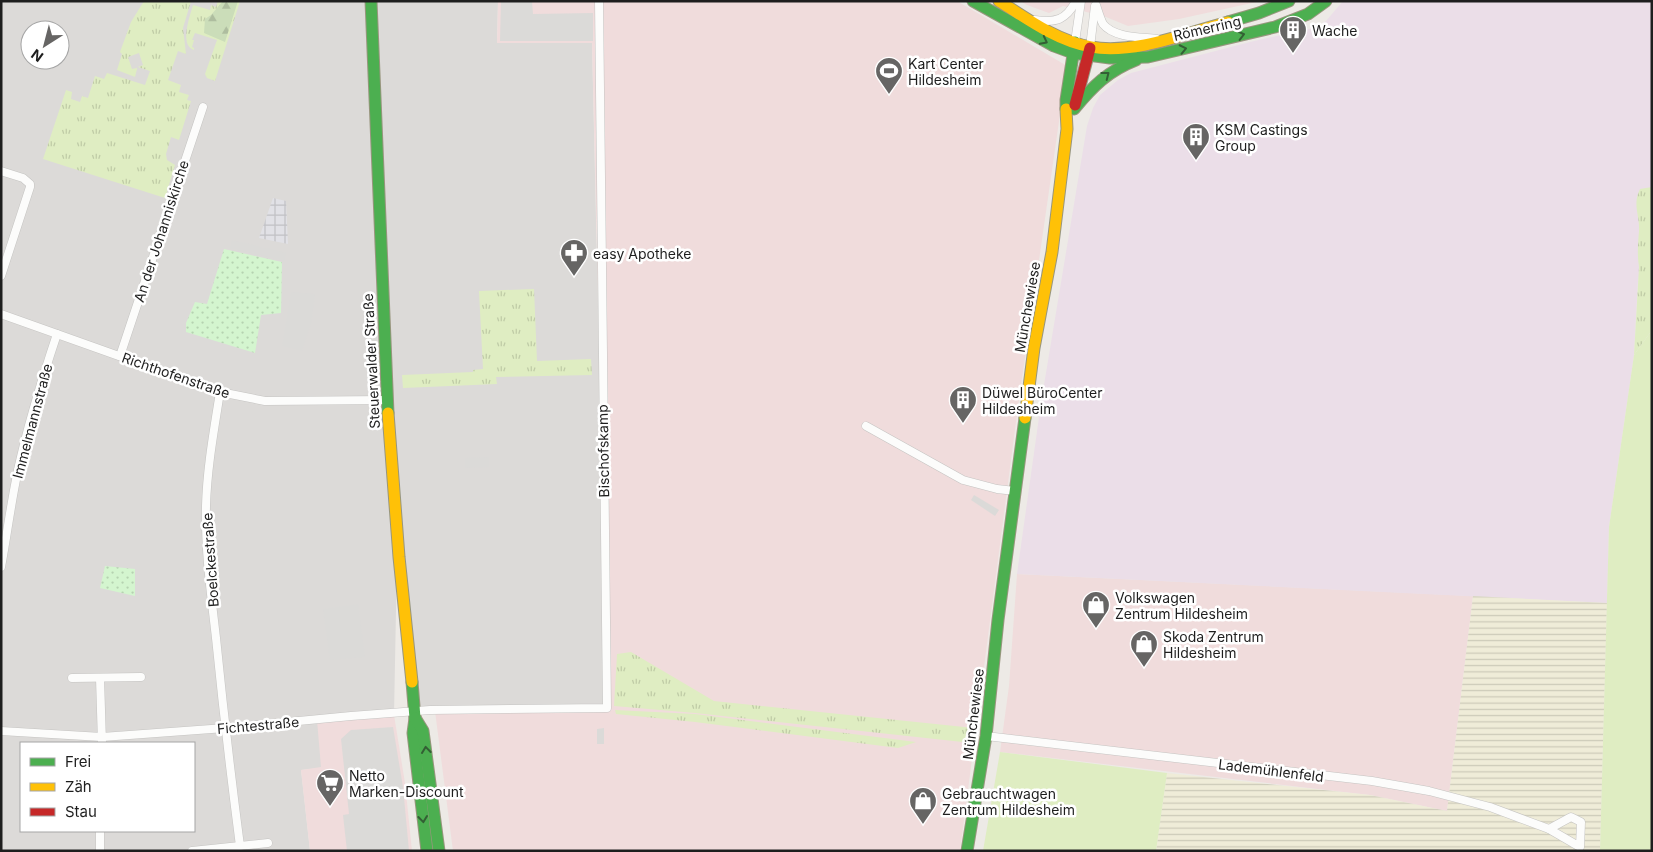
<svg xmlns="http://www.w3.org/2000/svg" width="1653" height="852" font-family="Inter,sans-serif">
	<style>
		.residential { fill: #dcdad8; fill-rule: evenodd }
		.commercial { fill: #f0dcdc }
		.industrial { fill: #ebdee8 }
		.religious { fill: #dbdad8 }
		.farmland { fill: url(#farmland-rules) }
		.grass { fill: url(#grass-tufts) }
		.forest { fill: url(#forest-firs) }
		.park { fill: url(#park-dots) }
		.garden { fill: #dfedc2 }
		.plaza { fill: url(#plaza-grid) }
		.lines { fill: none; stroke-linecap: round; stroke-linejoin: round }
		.street-casing { stroke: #c5c4c2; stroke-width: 9 }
		.fast-casing { stroke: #98967e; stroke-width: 13 }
		.slow-casing { stroke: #98967e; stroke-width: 13 }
		.jam-casing { stroke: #98967e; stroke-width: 13 }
		.street { stroke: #fcfcfb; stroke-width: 8 }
		.fast { stroke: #4caf50; stroke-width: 11 }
		.slow { stroke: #ffc107; stroke-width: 11 }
		.jam { stroke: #c62828; stroke-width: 11 }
		.oneway { stroke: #335f34 }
		.labels { text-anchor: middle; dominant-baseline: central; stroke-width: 5; stroke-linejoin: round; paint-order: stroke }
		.street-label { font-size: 14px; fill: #1e1e1e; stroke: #fff }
		.poi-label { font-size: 14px; fill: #1e1e1e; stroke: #fff; text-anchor: start }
	</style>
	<defs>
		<pattern id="farmland-rules" width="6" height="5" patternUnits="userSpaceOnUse" patternTransform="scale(1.25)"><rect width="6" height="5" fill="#efecd8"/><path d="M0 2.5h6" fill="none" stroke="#cccab9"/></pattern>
		<pattern id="grass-tufts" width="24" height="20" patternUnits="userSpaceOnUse" patternTransform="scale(1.25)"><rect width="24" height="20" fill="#dfedc2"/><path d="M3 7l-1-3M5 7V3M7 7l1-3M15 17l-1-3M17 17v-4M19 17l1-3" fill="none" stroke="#bfcba6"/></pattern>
		<pattern id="forest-firs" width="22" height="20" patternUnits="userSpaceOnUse" patternTransform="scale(1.25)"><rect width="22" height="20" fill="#cbddb9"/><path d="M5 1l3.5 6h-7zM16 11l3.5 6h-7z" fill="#aebd9f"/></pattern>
		<pattern id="park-dots" width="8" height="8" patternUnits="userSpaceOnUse" patternTransform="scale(1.25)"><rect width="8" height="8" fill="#d4f5cf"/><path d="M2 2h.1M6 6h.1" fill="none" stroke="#b6d2b1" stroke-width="1.8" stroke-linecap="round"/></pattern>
		<pattern id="plaza-grid" width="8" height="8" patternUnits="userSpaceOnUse" patternTransform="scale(1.25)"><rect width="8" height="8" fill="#e1e1e6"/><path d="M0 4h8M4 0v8" fill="none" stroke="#c1c1c5"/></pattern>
	</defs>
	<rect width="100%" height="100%" fill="#edeae6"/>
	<g class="residential">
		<path d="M1 1H369L397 558 394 715 321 768 301 770 310 851H1ZM30 30H60V60H30ZM21 743H194V831H21Z"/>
		<path d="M371 1H498L497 43H592L607 704 419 709 400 557Z"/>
	</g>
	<g class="commercial">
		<path d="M498 1H957L1067 66 1019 399 960 851H453L435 711 608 705 592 43H497Z"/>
		<path d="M1020 1H1261L1179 19 1128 26 1106 17 1063 6 1049 13 1027 5Z"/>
		<path d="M1017 574 1473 596 1447 811 1370 795 1000 752 1009 686Z"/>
		<path d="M394 715 405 783 412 851H310L301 770 321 767 317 720Z"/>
	</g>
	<path class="industrial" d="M1343 1H1652V227L1638 280 1634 355 1609 527 1607 603 1017 574 1041 403 1087 126 1093 108 1100 95 1118 80 1131 73 1254 41 1314 28 1326 21Z"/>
	<g class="religious">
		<path d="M501 1H532L533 14 593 13V41H500Z"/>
		<path d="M232 240 286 253 284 261 230 248Z"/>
		<path d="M291 292 315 294 311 324 302 351 282 346Z"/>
		<path d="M489 457V467L465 468V458Z"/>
		<path d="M974 495 999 510 995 516 971 500Z"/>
		<path d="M358 604 365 657 330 660 323 609Z"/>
		<path d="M393 727 403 787 409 851H347L343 815 349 814 341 739 351 730Z"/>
		<path d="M604 728V744H597V729Z"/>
	</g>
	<path class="farmland" d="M1473 596 1607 603 1600 851H1156L1167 773 1370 795 1447 811Z"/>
	<g class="grass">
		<path d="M144 1H191L183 28 186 54 178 51 168 80 181 85 179 92 189 95 187 100 191 101 179 140 171 137 166 154 167 160 175 165 165 198 43 159 66 90 72 92 71 99 80 102 82 96 88 98 95 76 104 79 107 73 145 85 150 71 138 67 143 65 139 53 128 57 132 69 137 68V69L135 77 117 70 122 54 120 52 131 22Z"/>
		<path d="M218 1H240L215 81 207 78 205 74 217 40 195 33 192 40H194L192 47 194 48V50C179 45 190 16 193 5L210 10 211 5 216 7Z"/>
		<path d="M1652 187V330L1634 355 1639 267C1637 254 1638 244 1639 231 1640 215 1632 205 1640 189Z"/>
		<path d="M534 289 537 361 591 359 592 375 496 377 497 384 403 388 402 375 473 372V370L483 369 479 291Z"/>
		<path d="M631 652 714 701 974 728 972 743 695 713 614 706 617 654Z"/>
		<path d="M615 710 695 714 916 742 898 748 695 722 616 714Z"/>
	</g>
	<path class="forest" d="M223 1H238L225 42 204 33 205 19 211 15Z"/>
	<g class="park">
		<path d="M224 249 282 262 281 313 261 315 255 353 186 332V323L195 302 207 304Z"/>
		<path d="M105 566 135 569V596L100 588Z"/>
	</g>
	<g class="garden">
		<path d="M1652 330V851H1600L1609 527 1634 355Z"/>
		<path d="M1000 752 1167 773 1156 851H983Z"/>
	</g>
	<path class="plaza" d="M273 198 286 201 288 244 259 238Z"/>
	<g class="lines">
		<defs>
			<g id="street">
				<path d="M1096 5C1098 11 1100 18 1103 24 1114 38 1141 37 1157 39"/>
				<path d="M1035 20C1056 23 1066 20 1076 1"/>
				<path d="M1075 42 1081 1"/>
				<path d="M1090 47 1095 6"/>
				<path d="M1 171 23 178 30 184V187L1 276"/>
				<path d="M1 314 220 392 265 401 387 400"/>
				<path d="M120 356 203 107"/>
				<path d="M220 392C214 430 207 468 206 506 205 550 211 594 216 638 223 708 231 777 240 846"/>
				<path d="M866 426 963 480 997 489 1015 491"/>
				<path d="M1 567C7 535 11 502 18 470 28 424 42 379 57 334"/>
				<path d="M72 678 141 677"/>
				<path d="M100 678 102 743"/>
				<path d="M1 731 102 737 225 728 351 716 430 710 607 708 599 1"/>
				<path d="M986 736 1372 781 1429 791 1490 807 1549 829 1580 847 1581 822 1571 817 1549 829"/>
				<path d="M100 851V831"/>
				<path d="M192 851 268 843"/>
			</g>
			<g id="fast">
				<path d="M371 1 388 413"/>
				<path d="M973 1 1054 46 1073 53 1110 58 1148 57 1275 27 1308 14 1326 1"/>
				<path d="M1228 22 1259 13 1289 1"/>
				<path d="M1066 109V100L1075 42"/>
				<path d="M1074 109C1093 86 1108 71 1136 60"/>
				<path d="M412 682 415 718 413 733 427 851"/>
				<path d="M415 718 423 731 439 851"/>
				<path d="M967 851 986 736 998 620 1025 418"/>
			</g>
			<g id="slow">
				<path d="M999 1C1027 19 1057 41 1091 47 1133 55 1187 33 1228 22"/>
				<path d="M388 413 399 557 412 682"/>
				<path d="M1025 418 1034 348 1052 252 1067 129 1066 109"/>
			</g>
			<path id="jam" d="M1075 105 1090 48"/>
		</defs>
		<use href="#street" class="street-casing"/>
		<use href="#fast" class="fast-casing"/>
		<use href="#slow" class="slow-casing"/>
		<use href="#jam" class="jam-casing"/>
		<use href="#street" class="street"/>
		<use href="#fast" class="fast"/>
		<use href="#slow" class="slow"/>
		<use href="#jam" class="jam"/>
	</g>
	<defs><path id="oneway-chevron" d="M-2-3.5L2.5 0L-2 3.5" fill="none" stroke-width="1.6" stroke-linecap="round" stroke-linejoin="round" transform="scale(1.25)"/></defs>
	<g class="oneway">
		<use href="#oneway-chevron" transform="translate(1241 35) rotate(-14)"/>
		<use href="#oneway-chevron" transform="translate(1044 41) rotate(27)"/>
		<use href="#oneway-chevron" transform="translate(1183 49) rotate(-12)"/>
		<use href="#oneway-chevron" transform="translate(1106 75) rotate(-38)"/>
		<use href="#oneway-chevron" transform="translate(426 750) rotate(-97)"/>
		<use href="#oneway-chevron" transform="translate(423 819) rotate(83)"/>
	</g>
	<defs>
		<symbol id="building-pin" viewBox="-11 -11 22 30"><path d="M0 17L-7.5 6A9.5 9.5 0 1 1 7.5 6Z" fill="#666564" stroke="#fff"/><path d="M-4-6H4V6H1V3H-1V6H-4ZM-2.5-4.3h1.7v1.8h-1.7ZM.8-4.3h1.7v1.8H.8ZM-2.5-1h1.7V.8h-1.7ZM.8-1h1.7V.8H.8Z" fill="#fff"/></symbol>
		<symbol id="stadium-pin" viewBox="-11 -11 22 30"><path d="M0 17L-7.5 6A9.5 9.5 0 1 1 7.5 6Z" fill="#666564" stroke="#fff"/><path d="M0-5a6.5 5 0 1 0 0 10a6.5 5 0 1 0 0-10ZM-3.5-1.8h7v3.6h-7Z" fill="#fff"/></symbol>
		<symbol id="pharmacy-pin" viewBox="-11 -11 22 30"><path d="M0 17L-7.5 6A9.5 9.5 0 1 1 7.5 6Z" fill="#666564" stroke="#fff"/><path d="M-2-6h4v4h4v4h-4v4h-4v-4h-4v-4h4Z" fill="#fff"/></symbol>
		<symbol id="shop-pin" viewBox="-11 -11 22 30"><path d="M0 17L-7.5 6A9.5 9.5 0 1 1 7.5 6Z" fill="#666564" stroke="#fff"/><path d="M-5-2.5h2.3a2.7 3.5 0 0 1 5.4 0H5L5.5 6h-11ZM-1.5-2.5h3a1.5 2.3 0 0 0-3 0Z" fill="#fff"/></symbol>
		<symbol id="supermarket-pin" viewBox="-11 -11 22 30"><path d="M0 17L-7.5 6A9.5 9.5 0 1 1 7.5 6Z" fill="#666564" stroke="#fff"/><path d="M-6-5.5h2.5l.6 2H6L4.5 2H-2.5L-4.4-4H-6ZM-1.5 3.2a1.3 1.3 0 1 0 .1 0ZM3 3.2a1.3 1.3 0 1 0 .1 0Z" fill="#fff"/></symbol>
	</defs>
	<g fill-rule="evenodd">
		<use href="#building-pin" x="1277" y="14" width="32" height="43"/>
		<use href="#stadium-pin" x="873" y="55" width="32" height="43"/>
		<use href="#building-pin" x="1180" y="121" width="32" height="43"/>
		<use href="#pharmacy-pin" x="558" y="237" width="32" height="43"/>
		<use href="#building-pin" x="947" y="384" width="32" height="43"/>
		<use href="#shop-pin" x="1080" y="589" width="32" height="43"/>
		<use href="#shop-pin" x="1128" y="628" width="32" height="43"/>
		<use href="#supermarket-pin" x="314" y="767" width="32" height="43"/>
		<use href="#shop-pin" x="907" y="785" width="32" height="43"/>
	</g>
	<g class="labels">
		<g class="street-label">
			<text transform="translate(1207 28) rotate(-13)">Römerring</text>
			<text transform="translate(161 231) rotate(-72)">An der Johanniskirche</text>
			<text transform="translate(1027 307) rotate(-80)">Münchewiese</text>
			<text transform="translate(371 361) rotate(-93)">Steuerwalder Straße</text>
			<text transform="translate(176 375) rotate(19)">Richthofenstraße</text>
			<text transform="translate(32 421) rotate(-75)">Immelmannstraße</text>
			<text transform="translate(603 451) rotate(-91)">Bischofskamp</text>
			<text transform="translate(210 560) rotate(-94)">Boelckestraße</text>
			<text transform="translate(973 714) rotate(-83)">Münchewiese</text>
			<text transform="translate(258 725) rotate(-5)">Fichtestraße</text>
			<text transform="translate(1271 770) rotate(7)">Lademühlenfeld</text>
		</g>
		<g class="poi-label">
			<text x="1312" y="30">Wache</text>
			<text x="908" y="63">Kart Center<tspan x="908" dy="16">Hildesheim</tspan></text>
			<text x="1215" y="129">KSM Castings<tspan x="1215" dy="16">Group</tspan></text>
			<text x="593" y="253">easy Apotheke</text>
			<text x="982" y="392">Düwel BüroCenter<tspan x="982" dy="16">Hildesheim</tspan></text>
			<text x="1115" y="597">Volkswagen<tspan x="1115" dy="16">Zentrum Hildesheim</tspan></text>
			<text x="1163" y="636">Skoda Zentrum<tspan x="1163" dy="16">Hildesheim</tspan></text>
			<text x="349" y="775">Netto<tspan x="349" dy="16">Marken-Discount</tspan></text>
			<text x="942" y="793">Gebrauchtwagen<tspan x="942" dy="16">Zentrum Hildesheim</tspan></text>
		</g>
	</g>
	<rect width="1653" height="852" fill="none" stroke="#1e1e1e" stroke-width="5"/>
	<rect x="20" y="742" width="175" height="90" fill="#ffffff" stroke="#a5a5a5"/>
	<rect x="30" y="758" width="25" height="8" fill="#4caf50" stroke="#a5a5a5"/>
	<text x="65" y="767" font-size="15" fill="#1e1e1e">Frei</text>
	<rect x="30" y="783" width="25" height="8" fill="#ffc107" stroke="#a5a5a5"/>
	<text x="65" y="792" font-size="15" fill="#1e1e1e">Zäh</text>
	<rect x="30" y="808" width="25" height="8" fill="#c62828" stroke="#a5a5a5"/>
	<text x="65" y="817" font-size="15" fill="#1e1e1e">Stau</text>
	<g transform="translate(45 45) rotate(216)"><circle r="24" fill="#ffffff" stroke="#a5a5a5"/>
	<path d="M0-4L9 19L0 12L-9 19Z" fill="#666564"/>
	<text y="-8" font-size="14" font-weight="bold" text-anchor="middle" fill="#1e1e1e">N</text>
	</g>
</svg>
